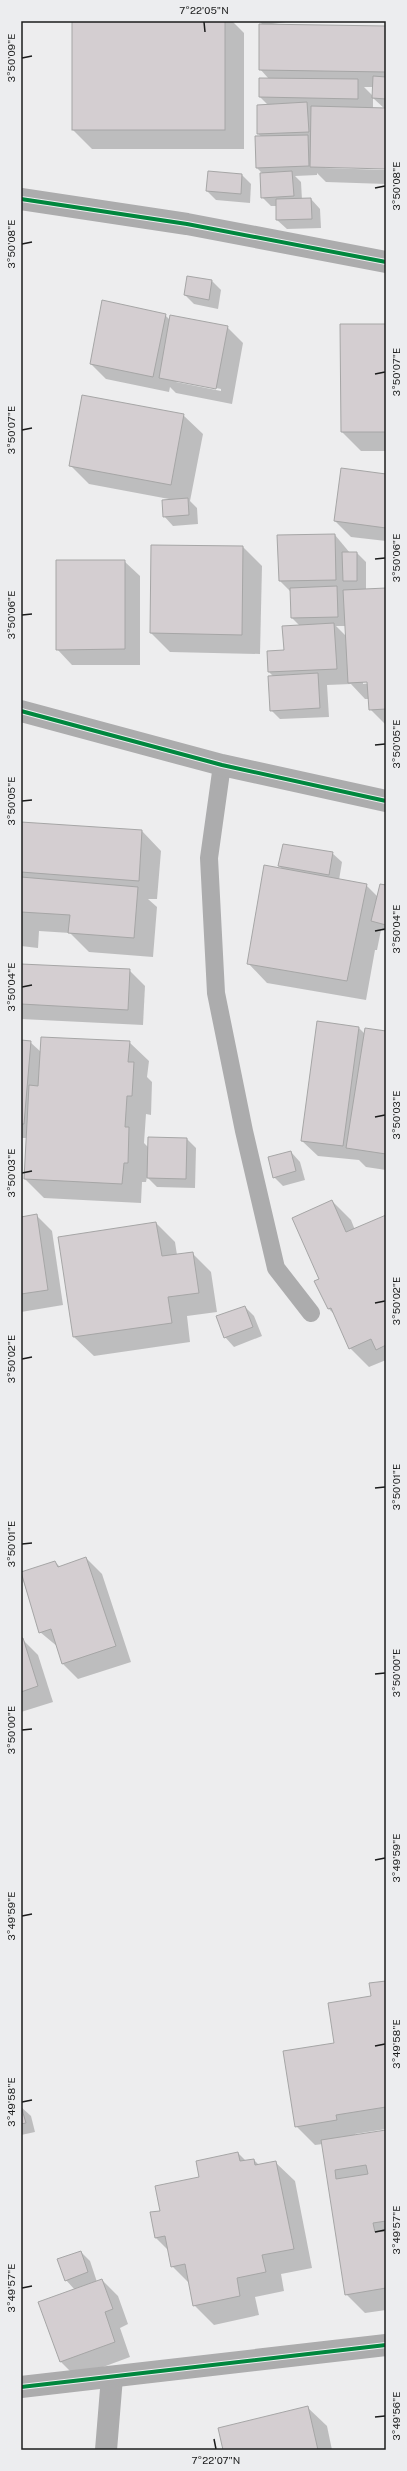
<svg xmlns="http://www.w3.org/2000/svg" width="407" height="2471" font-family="'Public Sans',sans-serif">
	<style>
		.shadow { fill: #0003; fill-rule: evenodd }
		.building { fill: #d4ced1; stroke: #a6a6a6; fill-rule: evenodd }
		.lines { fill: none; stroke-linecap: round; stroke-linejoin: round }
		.service { stroke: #acacad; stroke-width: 18 }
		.minor { stroke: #acacad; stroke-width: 22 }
		.cycleway-casing { stroke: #ecedef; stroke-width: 6 }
		.cycleway { stroke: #00873e; stroke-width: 4 }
		.ticks { fill: none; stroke: #1b1c1c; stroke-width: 1.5 }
		.neatline { fill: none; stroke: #1b1c1c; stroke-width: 1.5 }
		.ticks-label { font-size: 10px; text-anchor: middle; fill: #1b1c1c }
	</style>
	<rect width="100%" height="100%" fill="#ededee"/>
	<g class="shadow">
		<path d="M73 21H232L244 33V149H92L73 130Z"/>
		<path d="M259 21H293L265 25 386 27V168L325 166V168L386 170V184L326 182 317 173V175L295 176 301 182 302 200 311 199 320 209 321 228 287 229 277 220V206H271L262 197 263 174 257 168 262 137 258 134 268 105 260 97 269 79 260 69 263 25ZM364 87H374L373 96ZM373 98 385 109H373Z"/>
		<path d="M242 175 251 184 250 203 216 200 207 191Z"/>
		<path d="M212 281 221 290 218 309 194 304 185 295Z"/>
		<path d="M165 315 170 320 227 327 243 343 232 404 176 393 170 387 169 392 106 379 91 364ZM176 380 221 389V391L176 382Z"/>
		<path d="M341 325H386V451H361L342 432Z"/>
		<path d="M183 415 203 434 190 501 197 508 198 524 173 526 164 516 169 499 89 484 70 465Z"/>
		<path d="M386 475V541L351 537 335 521Z"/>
		<path d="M335 535 350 553H357L366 562V590L386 589V725L370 709 369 699H365L351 684 327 685 329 717 280 719 271 710 274 677 269 672 300 626 292 618V593L280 581 279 536ZM336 626H346L347 637ZM372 681V683L363 684V682Z"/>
		<path d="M243 547 262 566 260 654 170 652 151 633Z"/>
		<path d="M124 561 140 576V665H72L57 649Z"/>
		<path d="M21 823 142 831 161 851 157 899H148L157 907 153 957 89 952 70 933 39 931 38 948 21 946Z"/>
		<path d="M332 853 342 862 339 880 366 885 378 897 386 886V931L381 930 377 950H375L366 1000 267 983 248 963 283 870 279 866Z"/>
		<path d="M21 965 129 970 145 986 143 1025 21 1019Z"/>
		<path d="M359 1028 365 1034 386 1032V1170L366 1167 359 1160 318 1156 302 1141Z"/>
		<path d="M21 1041 30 1042 41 1052 129 1042 149 1061 147 1077 152 1082 151 1115 146 1114 144 1143 149 1148 187 1139 196 1148 195 1188 157 1187 147 1177 146 1182H142L141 1203 44 1198 25 1179 27 1138H21Z"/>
		<path d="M291 1152 300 1162 305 1180 283 1186 274 1177Z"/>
		<path d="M332 1201 351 1220 355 1230 386 1216V1360L369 1367 350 1348 336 1316 329 1309 316 1281 320 1280Z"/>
		<path d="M36 1215 52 1231 63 1305 21 1312V1217Z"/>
		<path d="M156 1223 175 1242 177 1255 192 1253 211 1272 217 1312 187 1316 190 1342 94 1356 74 1337Z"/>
		<path d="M245 1307 254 1316 262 1336 234 1347 225 1337Z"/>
		<path d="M86 1558 102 1574 131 1662 78 1679 62 1663 58 1647 40 1632 21 1574 55 1562 60 1567Z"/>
		<path d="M22 1639 38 1655 53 1702 21 1712Z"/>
		<path d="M386 1982V2129L355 2134V2136L386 2131V2310L365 2313 346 2294 323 2144 315 2145 296 2126 335 2044Z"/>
		<path d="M21 2107 31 2116 35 2132 21 2135Z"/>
		<path d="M238 2153 246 2161 254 2160 259 2165 275 2162 295 2181 312 2268 281 2274 284 2291 255 2297 259 2315 214 2325 194 2305 190 2284 172 2266 169 2251 155 2237 161 2212 200 2177Z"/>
		<path d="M81 2252 90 2261 97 2282 102 2280 118 2296 128 2324 120 2328 130 2357 76 2377 60 2361 75 2290 66 2280Z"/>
		<path d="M307 2407 327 2426 332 2450H224Z"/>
	</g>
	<g class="building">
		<rect x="72" y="21" width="153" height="109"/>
		<path d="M259 24 386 26V72L259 70Z"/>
		<path d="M373 76 386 77V99L372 98Z"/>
		<path d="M259 78 358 79V99L259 97Z"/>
		<path d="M307 102 309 132 257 134V105Z"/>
		<path d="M311 106 386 108V169L310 167Z"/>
		<path d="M308 135 309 166 256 168 255 136Z"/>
		<path d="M208 171 242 174 241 194 206 191Z"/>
		<path d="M292 171 294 196 261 198 260 173Z"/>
		<path d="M311 198 312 219 276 220V199Z"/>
		<path d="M187 276 212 280 209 300 184 295Z"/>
		<path d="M102 300 166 314 153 377 90 364Z"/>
		<path d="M170 315 228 326 216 389 159 378Z"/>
		<path d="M340 324H386V432H341Z"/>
		<path d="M82 395 184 414 171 485 69 466Z"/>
		<path d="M341 468 386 474V528L334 521Z"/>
		<path d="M188 498 189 515 163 517 162 500Z"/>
		<path d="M335 534 336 580 279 581 277 535Z"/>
		<path d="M151 545 243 546 242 635 150 633Z"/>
		<path d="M342 552H357V581H343Z"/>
		<path d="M56 560H125V649L56 650Z"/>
		<path d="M337 586 338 617 291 618 290 588Z"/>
		<path d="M386 588V709L369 710 367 682 348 683 343 590Z"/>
		<path d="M334 623 337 669 268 672 267 651 284 650 282 626Z"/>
		<path d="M318 673 320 708 270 711 268 676Z"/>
		<path d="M21 822 142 830 139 881 21 872Z"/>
		<path d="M283 844 333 852 329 875 278 866Z"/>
		<path d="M264 865 367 884 347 981 247 964Z"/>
		<path d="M21 877 138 887 134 938 68 933 70 915 21 912Z"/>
		<path d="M380 884 386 885V925L371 921Z"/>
		<path d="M21 964 130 969 128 1010 21 1004Z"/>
		<path d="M317 1021 359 1027 343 1146 301 1141Z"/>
		<path d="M365 1028 386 1031V1154L346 1148Z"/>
		<path d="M41 1037 130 1041 128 1062H134L132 1096H127L125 1127H129L128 1163H124L122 1184 24 1179 29 1085 38 1086Z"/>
		<path d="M21 1040 31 1041 24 1124H21Z"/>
		<path d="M148 1137 187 1138 186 1179 147 1178Z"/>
		<path d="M291 1151 296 1171 273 1178 268 1157Z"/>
		<path d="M332 1200 346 1232 386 1215V1345L376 1350 371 1339 349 1349 331 1308 328 1309 314 1281 319 1279 292 1218Z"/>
		<path d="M37 1214 48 1290 21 1294V1217Z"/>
		<path d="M156 1222 162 1256 193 1252 199 1293 168 1297 172 1323 73 1337 58 1237Z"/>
		<path d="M245 1306 253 1327 224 1338 216 1316Z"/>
		<path d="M86 1557 116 1646 62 1664 51 1629 39 1633 21 1572 55 1561 58 1567Z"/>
		<path d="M21 1638H23L38 1686 21 1692Z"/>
		<path d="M386 1981V2107L336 2115 337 2120 295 2127 283 2051 334 2043 328 2003 371 1996 369 1983Z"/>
		<path d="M21 2106 26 2123 21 2124Z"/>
		<path d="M386 2130V2221L373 2223 375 2232 386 2231V2288L345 2295 321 2140ZM366 2165 368 2174 336 2179 335 2170Z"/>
		<path d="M238 2152 240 2161 254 2159 255 2165 276 2161 294 2249 262 2255 266 2272 237 2278 240 2296 193 2306 185 2264 171 2267 165 2236 155 2238 150 2212 160 2211 155 2186 199 2177 196 2161Z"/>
		<path d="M81 2251 88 2272 65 2281 57 2259Z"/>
		<path d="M102 2279 113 2309 105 2312 115 2342 60 2362 38 2302Z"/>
		<path d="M308 2406 318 2450H223L218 2428Z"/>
	</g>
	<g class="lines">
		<path class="service" d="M222 765 209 858 216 993 244 1131 276 1268 311 1313"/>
		<g class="minor">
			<path d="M21 199 187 224 386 262"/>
			<path d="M21 711 222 765 386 801"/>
			<path d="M21 2387 386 2345"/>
			<path d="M106 2450 112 2377"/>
		</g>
		<defs>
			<g id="cycleway">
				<path d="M21 199 187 224 386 262"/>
				<path d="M21 711 222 765 386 801"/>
				<path d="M21 2387 386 2345"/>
			</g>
		</defs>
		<use href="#cycleway" class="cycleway-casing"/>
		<use href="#cycleway" class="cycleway"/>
	</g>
	<path class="ticks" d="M204 22 205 32M22 58 32 56M375 188 385 186M22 244 32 242M375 374 385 372M22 430 32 428M375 559 385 558M22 615 32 614M375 745 385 744M22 801 32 800M375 931 385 929M22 987 32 985M375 1117 385 1115M22 1173 32 1171M375 1303 385 1301M22 1359 32 1357M375 1488 385 1487M22 1544 32 1543M375 1674 385 1673M22 1730 32 1729M375 1860 385 1858M22 1916 32 1914M375 2046 385 2044M22 2102 32 2100M375 2232 385 2230M22 2288 32 2286M375 2417 385 2416M214 2439 216 2449"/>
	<rect width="407" height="2471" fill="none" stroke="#ecedef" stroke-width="44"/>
	<rect x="22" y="22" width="363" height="2427" class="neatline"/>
	<g class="ticks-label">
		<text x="204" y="14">7°22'05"N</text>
		<text transform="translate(11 58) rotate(-90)" y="4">3°50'09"E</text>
		<text transform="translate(396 186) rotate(-90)" y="4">3°50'08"E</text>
		<text transform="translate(11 244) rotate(-90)" y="4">3°50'08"E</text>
		<text transform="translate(396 372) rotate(-90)" y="4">3°50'07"E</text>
		<text transform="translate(11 430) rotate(-90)" y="4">3°50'07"E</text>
		<text transform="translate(396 558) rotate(-90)" y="4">3°50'06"E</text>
		<text transform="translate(11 615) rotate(-90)" y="4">3°50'06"E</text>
		<text transform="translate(396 744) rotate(-90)" y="4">3°50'05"E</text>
		<text transform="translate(11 801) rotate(-90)" y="4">3°50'05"E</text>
		<text transform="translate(396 929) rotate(-90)" y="4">3°50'04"E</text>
		<text transform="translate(11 987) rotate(-90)" y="4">3°50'04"E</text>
		<text transform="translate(396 1115) rotate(-90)" y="4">3°50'03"E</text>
		<text transform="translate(11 1173) rotate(-90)" y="4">3°50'03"E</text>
		<text transform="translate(396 1301) rotate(-90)" y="4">3°50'02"E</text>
		<text transform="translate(11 1359) rotate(-90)" y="4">3°50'02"E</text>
		<text transform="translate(396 1487) rotate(-90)" y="4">3°50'01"E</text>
		<text transform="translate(11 1544) rotate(-90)" y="4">3°50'01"E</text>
		<text transform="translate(396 1673) rotate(-90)" y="4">3°50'00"E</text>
		<text transform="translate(11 1730) rotate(-90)" y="4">3°50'00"E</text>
		<text transform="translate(396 1858) rotate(-90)" y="4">3°49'59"E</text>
		<text transform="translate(11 1916) rotate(-90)" y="4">3°49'59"E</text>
		<text transform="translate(396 2044) rotate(-90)" y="4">3°49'58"E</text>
		<text transform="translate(11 2102) rotate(-90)" y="4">3°49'58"E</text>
		<text transform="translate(396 2230) rotate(-90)" y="4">3°49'57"E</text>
		<text transform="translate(11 2288) rotate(-90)" y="4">3°49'57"E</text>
		<text transform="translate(396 2416) rotate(-90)" y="4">3°49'56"E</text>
		<text x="216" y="2464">7°22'07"N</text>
	</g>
</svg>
